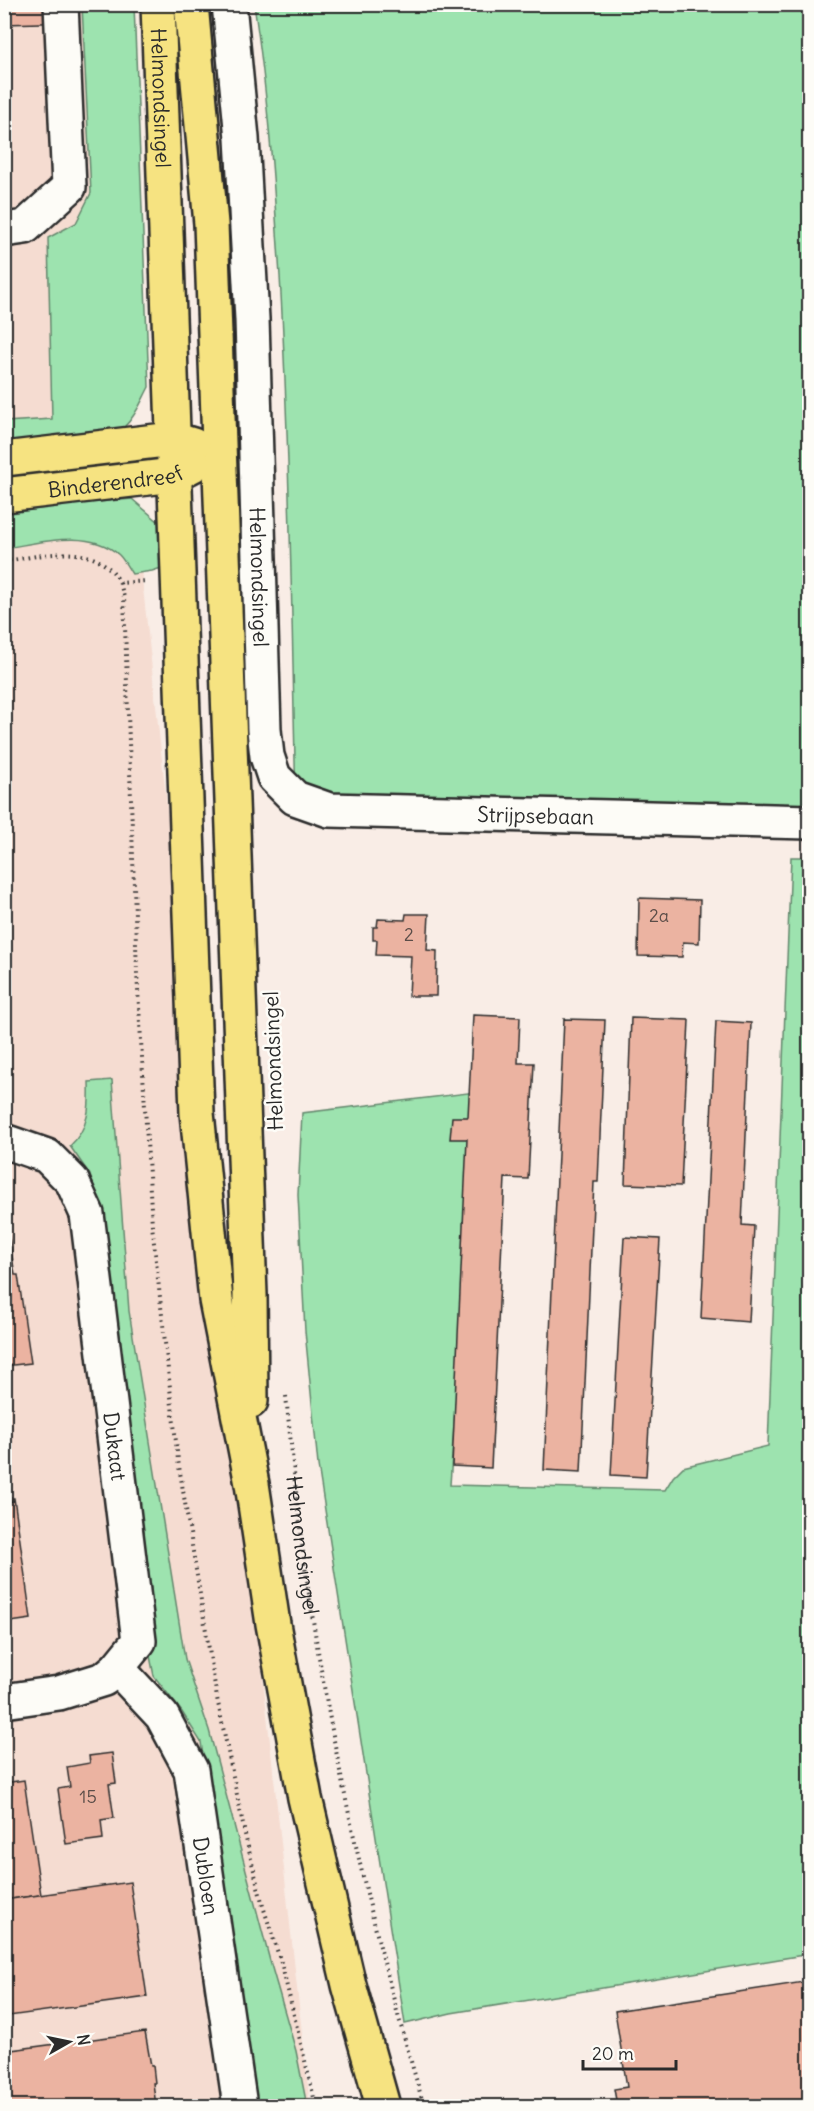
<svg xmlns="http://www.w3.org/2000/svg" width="814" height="2111" font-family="Delius,sans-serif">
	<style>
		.built { fill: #f5dcd1 }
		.green { fill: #9de3af; stroke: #64876d; stroke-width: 1.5 }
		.building { fill: #ebb3a1; stroke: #2b2b2b; stroke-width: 1.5 }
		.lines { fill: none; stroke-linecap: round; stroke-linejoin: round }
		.minor-casing { stroke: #2b2b2b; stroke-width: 38 }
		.major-casing { stroke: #2b2b2b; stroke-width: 38 }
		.path { stroke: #2b2b2b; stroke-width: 4; stroke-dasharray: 1.5 4.5; stroke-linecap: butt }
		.minor { stroke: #fdfcf7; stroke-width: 33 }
		.major { stroke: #f6e381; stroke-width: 33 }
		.labels { text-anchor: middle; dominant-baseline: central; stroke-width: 5; stroke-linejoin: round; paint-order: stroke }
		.number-label { font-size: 18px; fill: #5b4d48 }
		.street-label { font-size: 21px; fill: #2b2b2b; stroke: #fdfcf7 }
	</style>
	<rect width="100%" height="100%" fill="#f9ede6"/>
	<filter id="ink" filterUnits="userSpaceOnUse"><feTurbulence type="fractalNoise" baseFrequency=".0167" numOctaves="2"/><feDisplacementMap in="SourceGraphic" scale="12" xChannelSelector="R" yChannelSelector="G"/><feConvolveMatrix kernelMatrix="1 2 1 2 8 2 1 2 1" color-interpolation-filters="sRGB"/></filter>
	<g filter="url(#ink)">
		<path class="built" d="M103 4 136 524 310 2106H5L4 5Z"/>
		<g class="green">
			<path d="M82 5H134L149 387C142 400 136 416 125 426 107 441 31 452 5 458V422L52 419 48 238 76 223 91 193Z"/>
			<path d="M254 5H809V822L296 807C292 630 290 453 280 276 274 185 268 95 254 5Z"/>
			<path d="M132 499 160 523 174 564 152 571 132 574C128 568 124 560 119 555 89 528 39 543 5 548L4 514 73 504Z"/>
			<path d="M791 857H809V1954L451 2013 405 2024 318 1465 305 1331 298 1195 302 1113 476 1092 450 1485 665 1490 673 1477 683 1467 768 1446Z"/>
			<path d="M112 1080 129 1311 185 1659 209 1730 270 1961 296 2051 307 2106H253L201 1742 182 1712 154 1676 147 1641 152 1625 151 1588 101 1222 90 1175 70 1146C89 1128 90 1107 89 1082Z"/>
		</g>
		<g class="building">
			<path d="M4 4H76L77 22 4 24Z"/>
			<path d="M639 898 700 900 699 943 683 942 682 957 638 956Z"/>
			<path d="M406 914H429L427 950 437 951 436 996H409L411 956 376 955 377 940H373V927H377L378 919 405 920Z"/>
			<path d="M4 969 12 978 4 988Z"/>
			<path d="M473 1015 520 1017 518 1063H534L528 1179 505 1178 491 1468 452 1466 467 1139H450L452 1117H468Z"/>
			<path d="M631 1018 689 1020 681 1186 625 1184Z"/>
			<path d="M564 1019 605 1020 598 1182H594L581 1472 544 1470Z"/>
			<path d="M716 1021 751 1023 742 1225 754 1226 749 1322 701 1318Z"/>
			<path d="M4 1205 15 1275H18L31 1363 4 1366Z"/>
			<path d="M624 1237 660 1239 646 1477 611 1475Z"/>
			<path d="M12 1498H14L31 1619 4 1623V1502L13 1501Z"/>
			<path d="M112 1753 116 1783 109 1784 114 1818 101 1820 103 1839 66 1844 58 1789 70 1787 67 1767 90 1763 89 1756Z"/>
			<path d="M24 1780 41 1895 4 1900V1783Z"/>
			<path d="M130 1882 147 1997 9 2016 4 1980V1900Z"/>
			<path d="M810 1981V2106H617L614 2089 627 2087 615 2011Z"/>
			<path d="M145 2032 151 2066H153L155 2083H153L156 2106H4V2051Z"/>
		</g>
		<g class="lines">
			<defs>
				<g id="minor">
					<path id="s2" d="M229 4 242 138 252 319 264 730 267 756 274 777 295 798 329 810 810 822"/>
					<path d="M4 230 25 227 69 187 61 4"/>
					<path id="s3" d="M4 1141 47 1156 72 1181 87 1214 139 1641 117 1668 104 1679 59 1693 4 1701"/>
					<path id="s4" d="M117 1668 162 1716 191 1770 240 2106"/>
				</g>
				<g id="major">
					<path id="s5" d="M158 4 197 1113 216 1300 252 1484 273 1624 305 1798 349 1985 383 2106"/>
					<path d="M191 4 211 224 250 1295 251 1401"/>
					<path d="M4 459 173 439 193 445"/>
					<path id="s6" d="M4 495 174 475 193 465"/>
				</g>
			</defs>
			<use href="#minor" class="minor-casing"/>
			<use href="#major" class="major-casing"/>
			<g class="path">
				<path d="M4 561C38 557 81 543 109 568 114 572 117 578 120 583L147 581"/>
				<path d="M120 583 124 597 137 973 152 1225 178 1460 217 1698 246 1839 263 1906 282 1966 316 2106"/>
				<path id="s1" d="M286 1396C293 1462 299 1529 309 1594 335 1769 374 1938 424 2106"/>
			</g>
			<use href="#minor" class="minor"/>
			<use href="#major" class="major"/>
		</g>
	</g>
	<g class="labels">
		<g class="number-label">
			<text x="659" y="915">2a</text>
			<text x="409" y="934">2</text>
			<text x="88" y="1796">15</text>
		</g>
		<g class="street-label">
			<text stroke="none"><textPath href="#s5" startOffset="94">Helmondsingel</textPath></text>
			<text stroke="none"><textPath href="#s6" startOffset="112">Binderendreef</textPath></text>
			<text stroke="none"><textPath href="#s2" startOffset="574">Helmondsingel</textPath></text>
			<text stroke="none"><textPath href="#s2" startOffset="1048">Strijpsebaan</textPath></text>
			<text transform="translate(273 1061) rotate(-92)">Helmondsingel</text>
			<text stroke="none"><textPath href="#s3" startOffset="351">Dukaat</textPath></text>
			<text stroke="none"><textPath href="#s1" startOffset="150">Helmondsingel</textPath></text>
			<text stroke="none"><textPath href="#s4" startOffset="234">Dubloen</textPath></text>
		</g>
	</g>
	<rect width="814" height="2111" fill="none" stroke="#fdfcf7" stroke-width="24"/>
	<rect x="12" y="12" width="790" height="2087" fill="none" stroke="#2b2b2b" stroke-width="2" filter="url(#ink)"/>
	<g transform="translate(69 2042) rotate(81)" stroke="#fdfcf7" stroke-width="4.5" paint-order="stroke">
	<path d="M0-4.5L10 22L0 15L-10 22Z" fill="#2b2b2b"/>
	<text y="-9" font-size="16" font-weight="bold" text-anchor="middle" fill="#2b2b2b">N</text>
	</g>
	<path d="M583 2060v9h93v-9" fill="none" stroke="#2b2b2b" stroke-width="3"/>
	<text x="592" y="2060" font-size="18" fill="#2b2b2b" stroke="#fdfcf7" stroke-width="4.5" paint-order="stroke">20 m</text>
</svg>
